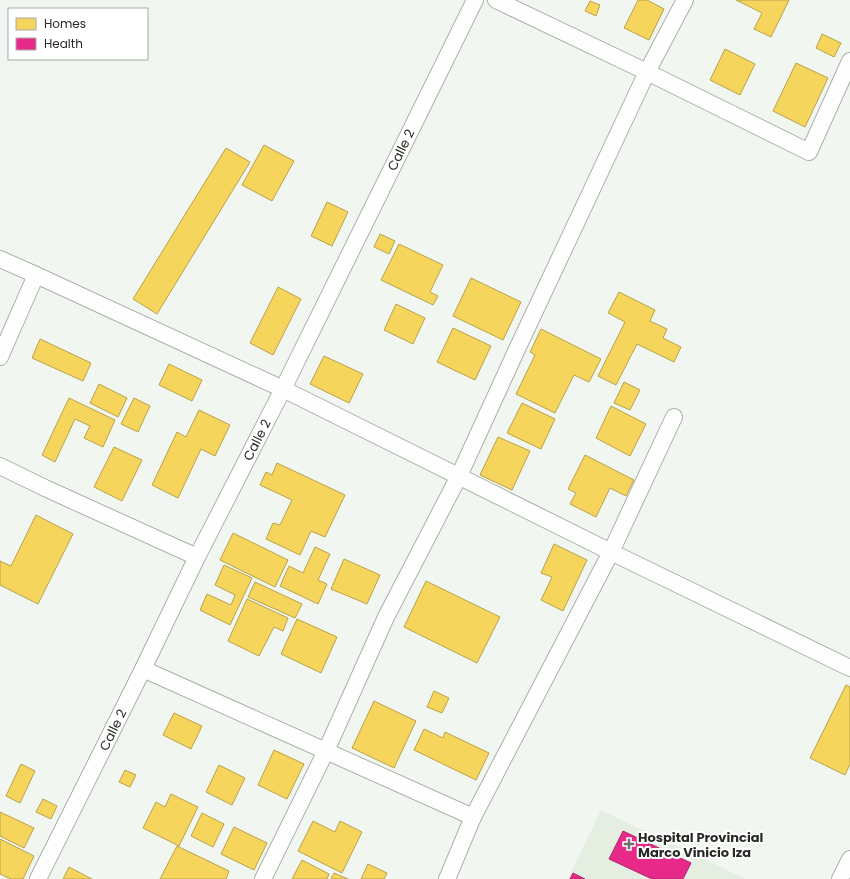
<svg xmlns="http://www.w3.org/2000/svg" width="850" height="879" font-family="Poppins,sans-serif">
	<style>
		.built { fill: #e4efe1 }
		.homes { fill: #f6d55c; stroke: #b8a24b }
		.health { fill: #e7298a; stroke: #ad296b }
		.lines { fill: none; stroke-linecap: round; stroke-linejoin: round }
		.minor-casing { stroke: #acb0ab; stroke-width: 18 }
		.minor { stroke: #fdfefd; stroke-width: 16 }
		.poi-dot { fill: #6d716b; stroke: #fff; stroke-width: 1.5 }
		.labels { text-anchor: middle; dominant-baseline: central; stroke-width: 4; stroke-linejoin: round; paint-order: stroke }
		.street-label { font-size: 13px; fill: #262a24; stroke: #fff }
		.poi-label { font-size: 13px; font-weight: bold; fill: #262a24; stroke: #fff; text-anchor: start }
	</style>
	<rect width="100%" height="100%" fill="#f1f6f0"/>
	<path class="built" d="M601 810 746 879H568Z"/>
	<g class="homes">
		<path d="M638 0H647L664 9 649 40 624 28Z"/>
		<path d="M736 0H789L771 37 754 29 762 13Z"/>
		<path d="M590 1 600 5 596 16 585 11Z"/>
		<path d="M822 34 841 43 834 57 816 48Z"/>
		<path d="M725 49 755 64 740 95 710 80Z"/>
		<path d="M796 63 828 78 805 127 773 111Z"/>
		<path d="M264 145 294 161 272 201 242 185Z"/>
		<path d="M226 148 250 162 157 314 133 299Z"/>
		<path d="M327 202 348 212 332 246 311 236Z"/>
		<path d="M380 234 395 241 389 254 374 247Z"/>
		<path d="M399 244 443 265 430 292 438 296 433 305 381 280Z"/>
		<path d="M471 278 521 302 503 340 453 316Z"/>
		<path d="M278 287 301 299 273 355 250 343Z"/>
		<path d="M619 292 655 310 650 321 667 329 663 338 681 347 674 362 637 344 616 385 598 376 625 322 608 313Z"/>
		<path d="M396 304 425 318 413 344 384 330Z"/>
		<path d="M453 328 491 346 475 380 437 362Z"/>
		<path d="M541 329 601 359 589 382 574 375 555 413 516 394 535 355 530 352Z"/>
		<path d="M40 339 91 363 83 381 32 358Z"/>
		<path d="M324 356 363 374 349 403 310 384Z"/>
		<path d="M169 364 202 380 192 401 159 385Z"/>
		<path d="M624 382 640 390 630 410 614 403Z"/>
		<path d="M99 384 127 398 118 417 90 403Z"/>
		<path d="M69 398 115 420 103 447 84 438 90 426 75 419 55 462 42 455Z"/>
		<path d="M134 398 150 406 138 432 121 424Z"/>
		<path d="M522 403 555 419 541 449 507 433Z"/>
		<path d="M611 406 646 424 630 456 596 438Z"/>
		<path d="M199 410 230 425 215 456 201 449 178 498 152 485 177 432 186 437Z"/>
		<path d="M498 437 530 451 512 490 480 475Z"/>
		<path d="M114 447 142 460 122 501 94 487Z"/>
		<path d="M585 455 634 480 626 496 610 488 596 517 570 504 576 493 568 489Z"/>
		<path d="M277 463 345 495 325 537 311 531 300 555 266 539 273 523 280 525 292 500 260 485 266 472 272 475Z"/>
		<path d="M36 515 73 534 38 604 0 585V561L11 566Z"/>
		<path d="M233 533 288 560 275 587 220 560Z"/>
		<path d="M554 544 587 560 563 611 541 600 552 577 541 573Z"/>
		<path d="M315 547 330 554 318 580 327 584 318 604 280 586 289 566 303 573Z"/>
		<path d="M344 559 380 575 367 604 331 589Z"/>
		<path d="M224 565 252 578 230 625 200 610 207 594 231 605 235 595 215 585Z"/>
		<path d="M426 581 500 617 477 663 404 627Z"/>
		<path d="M255 582 302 604 295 618 248 597Z"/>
		<path d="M247 599 288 618 283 631 274 627 259 656 228 641Z"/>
		<path d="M297 619 337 637 321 673 281 654Z"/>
		<path d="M846 685 850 687V764L845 775 810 758Z"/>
		<path d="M434 691 449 698 442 713 427 707Z"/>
		<path d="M374 701 416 721 394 768 352 748Z"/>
		<path d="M174 713 202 726 191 749 163 735Z"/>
		<path d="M424 729 443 738 445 732 489 753 476 780 414 750Z"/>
		<path d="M274 750 304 764 287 799 258 785Z"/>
		<path d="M21 764 35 771 20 803 6 796Z"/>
		<path d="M219 765 245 778 232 805 206 792Z"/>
		<path d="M125 770 136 775 130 787 119 782Z"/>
		<path d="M171 794 198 807 179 846 143 828 156 802 165 807Z"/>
		<path d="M43 799 57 806 51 819 36 812Z"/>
		<path d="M0 812 34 828 24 848 0 836Z"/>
		<path d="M202 813 224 824 213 847 191 836Z"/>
		<path d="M313 821 335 832 340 821 362 832 342 873 298 851Z"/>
		<path d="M234 827 267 843 254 870 221 854Z"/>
		<path d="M0 839 34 856 23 879H11L0 874Z"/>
		<path d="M177 846 229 871 226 879H160Z"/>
		<path d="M302 860 329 874 327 879H292Z"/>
		<path d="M368 864 387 873 384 879H361Z"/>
		<path d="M69 867 92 879H63Z"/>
		<path d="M334 873 348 879H331Z"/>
	</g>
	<g class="health">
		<path d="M623 831 691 863 683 879H652L609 859Z"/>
		<path d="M573 873 585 879H570Z"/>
	</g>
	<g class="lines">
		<defs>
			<g id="minor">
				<path d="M496 0 647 72 809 152 850 61"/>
				<path d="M0 259 36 275 283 389 611 552 850 668"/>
				<path d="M0 357 36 275"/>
				<path d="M0 466 45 488 197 557"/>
				<path d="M143 669 473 817"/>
				<path d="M38 879 143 669 197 557 283 389 475 0"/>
				<path d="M263 879 326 751 386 617 459 476 518 347 647 72 685 0"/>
				<path d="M447 879 473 817 611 552 674 417"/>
				<path d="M840 879 850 859"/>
			</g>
		</defs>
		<use href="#minor" class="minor-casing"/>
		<use href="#minor" class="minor"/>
	</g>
	<path class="poi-dot" d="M627 838h4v4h4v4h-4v4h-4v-4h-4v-4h4z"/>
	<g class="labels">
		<g class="street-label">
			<text transform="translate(401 150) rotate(-64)">Calle 2</text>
			<text transform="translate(257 440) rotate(-63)">Calle 2</text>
			<text transform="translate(113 730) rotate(-64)">Calle 2</text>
		</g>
		<g class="poi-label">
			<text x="638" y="837">Hospital Provincial<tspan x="638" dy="15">Marco Vinicio Iza</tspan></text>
		</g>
	</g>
	<rect x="8" y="8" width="140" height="52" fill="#ffffff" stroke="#a8aaa7"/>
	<rect x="16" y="18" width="20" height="12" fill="#f6d55c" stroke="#a8aaa7"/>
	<text x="44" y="28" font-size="12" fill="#262a24">Homes</text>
	<rect x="16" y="38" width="20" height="12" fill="#e7298a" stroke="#a8aaa7"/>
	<text x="44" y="48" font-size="12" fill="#262a24">Health</text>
</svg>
